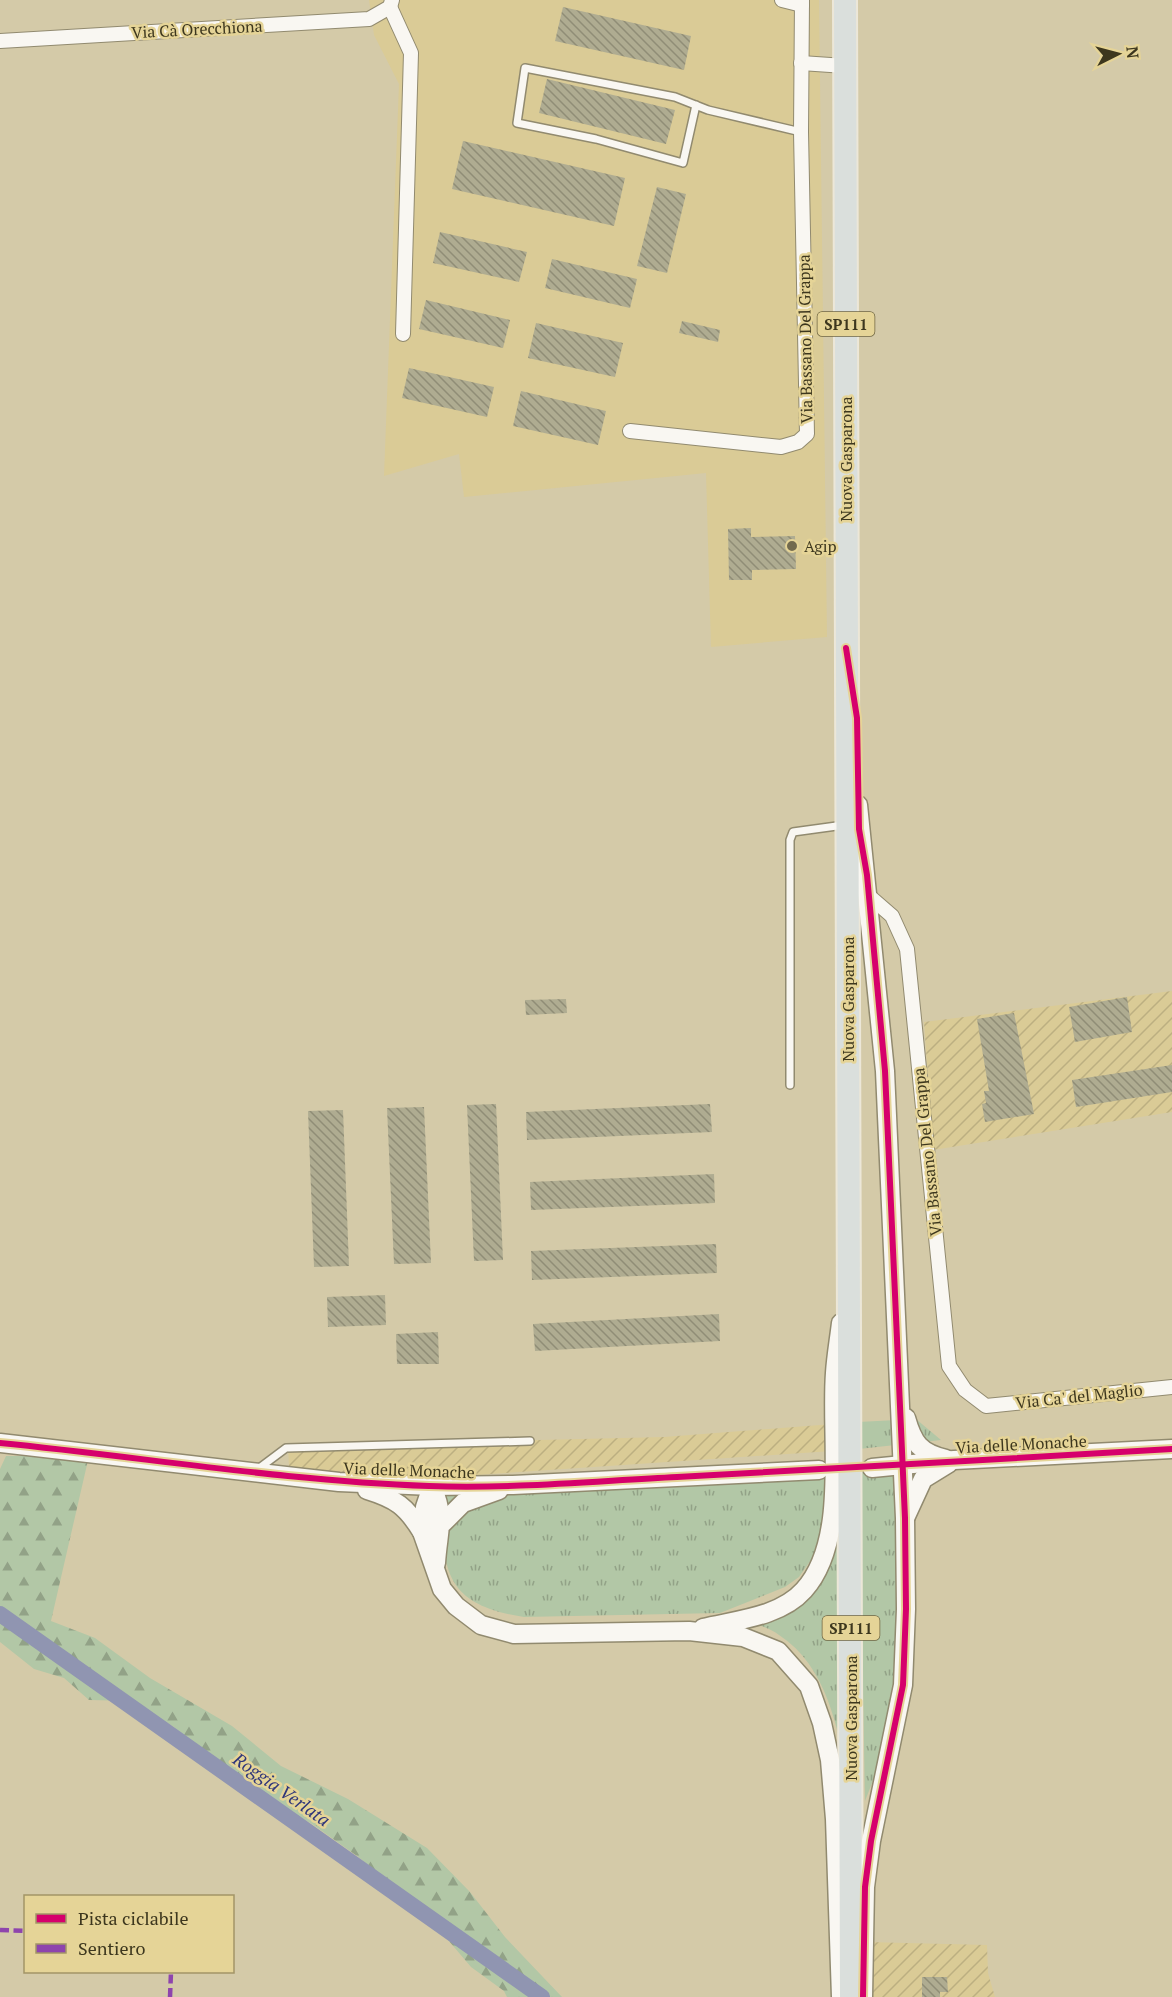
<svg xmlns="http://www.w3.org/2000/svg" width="1172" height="1997" font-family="'PT Serif',serif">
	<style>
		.built { fill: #dacb96 }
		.industrial { fill: url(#industrial-furrows) }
		.grass { fill: url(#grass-tufts) }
		.forest { fill: url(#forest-firs) }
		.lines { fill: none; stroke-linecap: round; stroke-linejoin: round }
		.canal { stroke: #9095b1; stroke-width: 16 }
		.building { fill: url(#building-back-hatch) }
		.service-casing { stroke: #918a6f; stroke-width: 10 }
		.minor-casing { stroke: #918a6f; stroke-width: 16 }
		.tertiary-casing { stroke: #918a6f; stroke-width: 21 }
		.primary-casing { stroke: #ece7d8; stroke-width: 26 }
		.service { stroke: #f9f7f2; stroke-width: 7 }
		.minor { stroke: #f9f7f2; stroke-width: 14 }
		.tertiary { stroke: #f9f7f2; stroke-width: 18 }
		.primary { stroke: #dadfdc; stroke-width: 22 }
		.quiet { stroke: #8e44ad; stroke-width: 4.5; stroke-dasharray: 9 4.5; stroke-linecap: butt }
		.cycleway-casing { stroke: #e5d497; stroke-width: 10 }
		.cycleway { stroke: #d6006c; stroke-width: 6 }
		.poi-dot { fill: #726a4e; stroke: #e5d497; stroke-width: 2 }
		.labels { text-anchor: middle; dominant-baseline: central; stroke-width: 5; stroke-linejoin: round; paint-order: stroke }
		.shield { fill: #e5d497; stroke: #6f6642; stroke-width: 1.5 }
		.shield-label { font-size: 15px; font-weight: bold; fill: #3d371e }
		.street-label { font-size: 16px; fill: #3d371e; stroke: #e5d497 }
		.poi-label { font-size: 16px; fill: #3d371e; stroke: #e5d497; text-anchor: start }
		.water-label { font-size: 18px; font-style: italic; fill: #2f367a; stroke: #e5d497 }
	</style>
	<defs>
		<pattern id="industrial-furrows" width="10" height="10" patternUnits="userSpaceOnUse" patternTransform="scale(1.5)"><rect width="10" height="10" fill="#dacb96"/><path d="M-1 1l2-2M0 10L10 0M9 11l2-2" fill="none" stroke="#bcaf81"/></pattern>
		<pattern id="grass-tufts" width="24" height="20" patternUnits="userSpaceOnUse" patternTransform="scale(1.5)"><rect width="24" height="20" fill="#b2c7a6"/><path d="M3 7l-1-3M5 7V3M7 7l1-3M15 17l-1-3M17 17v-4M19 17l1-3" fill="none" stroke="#92a287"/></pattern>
		<pattern id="forest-firs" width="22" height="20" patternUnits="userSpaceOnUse" patternTransform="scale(1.5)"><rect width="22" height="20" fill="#b2c7a6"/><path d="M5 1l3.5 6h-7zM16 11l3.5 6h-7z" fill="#92a287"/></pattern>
		<pattern id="building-back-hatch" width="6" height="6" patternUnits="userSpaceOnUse" patternTransform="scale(1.5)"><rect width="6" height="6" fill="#afac91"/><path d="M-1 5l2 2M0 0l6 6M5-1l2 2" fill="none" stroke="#908d76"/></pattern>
	</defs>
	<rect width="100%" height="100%" fill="#d4caa8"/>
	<path class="built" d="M369 0H819L827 637 711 647 706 473 464 497 459 454 384 476 399 84 374 35Z"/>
	<g class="industrial">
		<path d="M1172 991V1112L933 1150 924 1022Z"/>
		<path d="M833 1424 832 1451 416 1479 289 1467 288 1446 664 1437Z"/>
		<path d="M866 1942 987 1945 988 1973 995 1997H866Z"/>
	</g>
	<g class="grass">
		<path d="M916 1419 941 1440 859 1449 858 1422Z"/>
		<path d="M910 1457 898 1717 865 1801 859 1463Z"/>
		<path d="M831 1466 821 1529 813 1557 799 1577 785 1587 720 1613 524 1617C439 1604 444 1566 440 1493Z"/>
		<path d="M843 1496 851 1789C838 1735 830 1668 779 1635 769 1628 756 1624 745 1619L808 1588Z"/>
	</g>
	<path class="forest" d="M6 1456H89L51 1621 95 1638 150 1678 232 1726 281 1766 348 1799 427 1848 470 1892 505 1937 562 1997H507L504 1991 471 1967 420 1907 357 1856 312 1824 289 1811 267 1803 242 1781 194 1750 174 1727 132 1701 89 1700 64 1678 34 1669 0 1642V1469Z"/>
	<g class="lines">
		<path class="canal" d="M0 1614 542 1997"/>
	</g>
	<g class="building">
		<path d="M563 7 691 36 684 70 555 41Z"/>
		<path d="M547 79 675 110 666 144 539 113Z"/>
		<path d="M463 141 625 178 614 226 452 189Z"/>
		<path d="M657 187 686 194 667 273 637 266Z"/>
		<path d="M440 232 527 252 519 282 433 263Z"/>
		<path d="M552 259 637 279 630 308 545 288Z"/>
		<path d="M426 300 510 320 503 348 419 329Z"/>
		<path d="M682 321 720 330 718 342 679 333Z"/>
		<path d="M536 323 623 343 615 377 528 358Z"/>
		<path d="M409 368 494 387 487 417 402 398Z"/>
		<path d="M521 391 606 411 598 445 513 426Z"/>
		<path d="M751 528V537L795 536 796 569 752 570V580H729L728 529Z"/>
		<path d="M1127 997 1132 1032 1075 1042 1069 1007Z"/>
		<path d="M566 999 567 1013 526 1015 525 1000Z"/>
		<path d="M1014 1013 1034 1114 985 1122 982 1104 986 1103 984 1091H989L977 1019Z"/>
		<path d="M1172 1065V1092L1076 1107 1072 1080Z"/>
		<path d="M496 1104 503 1260 474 1261 467 1105Z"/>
		<path d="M710 1104 712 1132 527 1140 526 1112Z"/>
		<path d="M424 1107 431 1263 394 1264 387 1108Z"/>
		<path d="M343 1110 349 1266 314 1267 308 1111Z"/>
		<path d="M714 1174 715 1203 531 1210 530 1182Z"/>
		<path d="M716 1244 717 1273 532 1280 531 1251Z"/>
		<path d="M385 1295 386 1325 328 1327 327 1297Z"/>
		<path d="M719 1314 720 1341 535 1351 533 1324Z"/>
		<path d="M438 1332 439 1364H397L396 1334Z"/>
		<path d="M922 1977H947L948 1992H940V1997H922Z"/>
	</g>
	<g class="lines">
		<defs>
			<g id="service">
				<path d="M696 105 683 163 596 139 517 123 525 68 675 97 708 110 801 132"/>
				<path d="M790 1085V840L793 832 844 825"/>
				<path d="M258 1469 286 1448 530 1441"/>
			</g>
			<g id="minor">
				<path d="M782 0 802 5"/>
				<path d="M390 7 411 53 403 334"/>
				<path d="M0 41 369 19 390 7 392 0"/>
				<path d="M801 63 845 66"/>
				<path d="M630 431 781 447 798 442 807 434 801 132 802 0"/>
				<path d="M869 896 892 916 907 949 949 1366 965 1390 986 1406 1172 1387"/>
			</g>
			<g id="tertiary">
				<path d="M858 805 885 1071 905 1518 906 1609 903 1685 871 1841 865 1887 863 1997"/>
				<path d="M906 1418C913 1443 920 1453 946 1459"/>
				<path d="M0 1443 339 1482 432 1486 513 1485 819 1470"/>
				<path d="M872 1468 954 1460 1172 1449"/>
				<path d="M432 1486 425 1507 422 1532 442 1589 456 1606 481 1625 514 1634 689 1631 743 1637 778 1651 809 1686 822 1723 830 1760 835 1819 841 1997"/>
				<path d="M432 1486C446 1519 438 1530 436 1563"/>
				<path d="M367 1490C396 1499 406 1506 422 1532"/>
				<path d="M906 1516 923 1479 949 1463"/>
				<path d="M443 1523 463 1503 499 1490"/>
				<path d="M703 1628C736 1620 780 1617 804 1590 849 1540 830 1437 835 1373 836 1357 839 1340 841 1323"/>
			</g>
			<path id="primary" d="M845 0 851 1997"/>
		</defs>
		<use href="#service" class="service-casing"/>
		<use href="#minor" class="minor-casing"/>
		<use href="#tertiary" class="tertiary-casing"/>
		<use href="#primary" class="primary-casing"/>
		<use href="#service" class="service"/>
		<use href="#minor" class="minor"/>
		<use href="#tertiary" class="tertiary"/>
		<use href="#primary" class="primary"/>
		<g class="quiet">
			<path d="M0 1930 26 1931"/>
			<path d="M170 1997 171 1972"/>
		</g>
		<defs>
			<g id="cycleway">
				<path d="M846 648 857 718 859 829 867 875 885 1071 905 1518 906 1609 903 1685 871 1841 865 1887 863 1997"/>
				<path d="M0 1443C143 1457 285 1481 429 1486 511 1489 595 1481 677 1477 842 1469 1007 1458 1172 1449"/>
			</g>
		</defs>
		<use href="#cycleway" class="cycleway-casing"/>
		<use href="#cycleway" class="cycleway"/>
	</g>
	<circle class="poi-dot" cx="792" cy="546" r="6"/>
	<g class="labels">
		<g class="shield">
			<rect x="817.5" y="312" width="57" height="24" rx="4.5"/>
			<rect x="822.5" y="1616" width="57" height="24" rx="4.5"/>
		</g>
		<g class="shield-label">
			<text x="846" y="324">SP111</text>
			<text x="851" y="1628">SP111</text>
		</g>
		<g class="street-label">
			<text transform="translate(197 29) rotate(-3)">Via Cà Orecchiona</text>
			<text transform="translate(805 339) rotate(-91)">Via Bassano Del Grappa</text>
			<text transform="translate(846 459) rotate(-90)">Nuova Gasparona</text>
			<text transform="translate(848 999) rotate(-90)">Nuova Gasparona</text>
			<text transform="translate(927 1152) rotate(-96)">Via Bassano Del Grappa</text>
			<text transform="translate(1079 1396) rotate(-6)">Via Ca' del Maglio</text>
			<text transform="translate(1021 1444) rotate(-3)">Via delle Monache</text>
			<text transform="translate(409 1470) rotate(2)">Via delle Monache</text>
			<text transform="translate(851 1718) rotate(-90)">Nuova Gasparona</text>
		</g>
		<g class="poi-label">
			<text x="804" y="546">Agip</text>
		</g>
		<g class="water-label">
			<text transform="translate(282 1789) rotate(35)">Roggia Verlata</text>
		</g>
	</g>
	<rect x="24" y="1895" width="210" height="78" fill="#e5d497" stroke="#a29567" stroke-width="1.5"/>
	<rect x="36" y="1914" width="30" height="9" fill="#d6006c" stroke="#a29567" stroke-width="1.5"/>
	<text x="78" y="1925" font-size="18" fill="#3d371e">Pista ciclabile</text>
	<rect x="36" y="1944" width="30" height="9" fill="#8e44ad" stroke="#a29567" stroke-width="1.5"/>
	<text x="78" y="1955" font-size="18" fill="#3d371e">Sentiero</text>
	<g transform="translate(1118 54) rotate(84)" stroke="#e5d497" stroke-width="4.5" paint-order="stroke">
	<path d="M0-4.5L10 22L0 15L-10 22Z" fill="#3d371e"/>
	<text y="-9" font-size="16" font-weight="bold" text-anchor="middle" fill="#3d371e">N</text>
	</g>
</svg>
